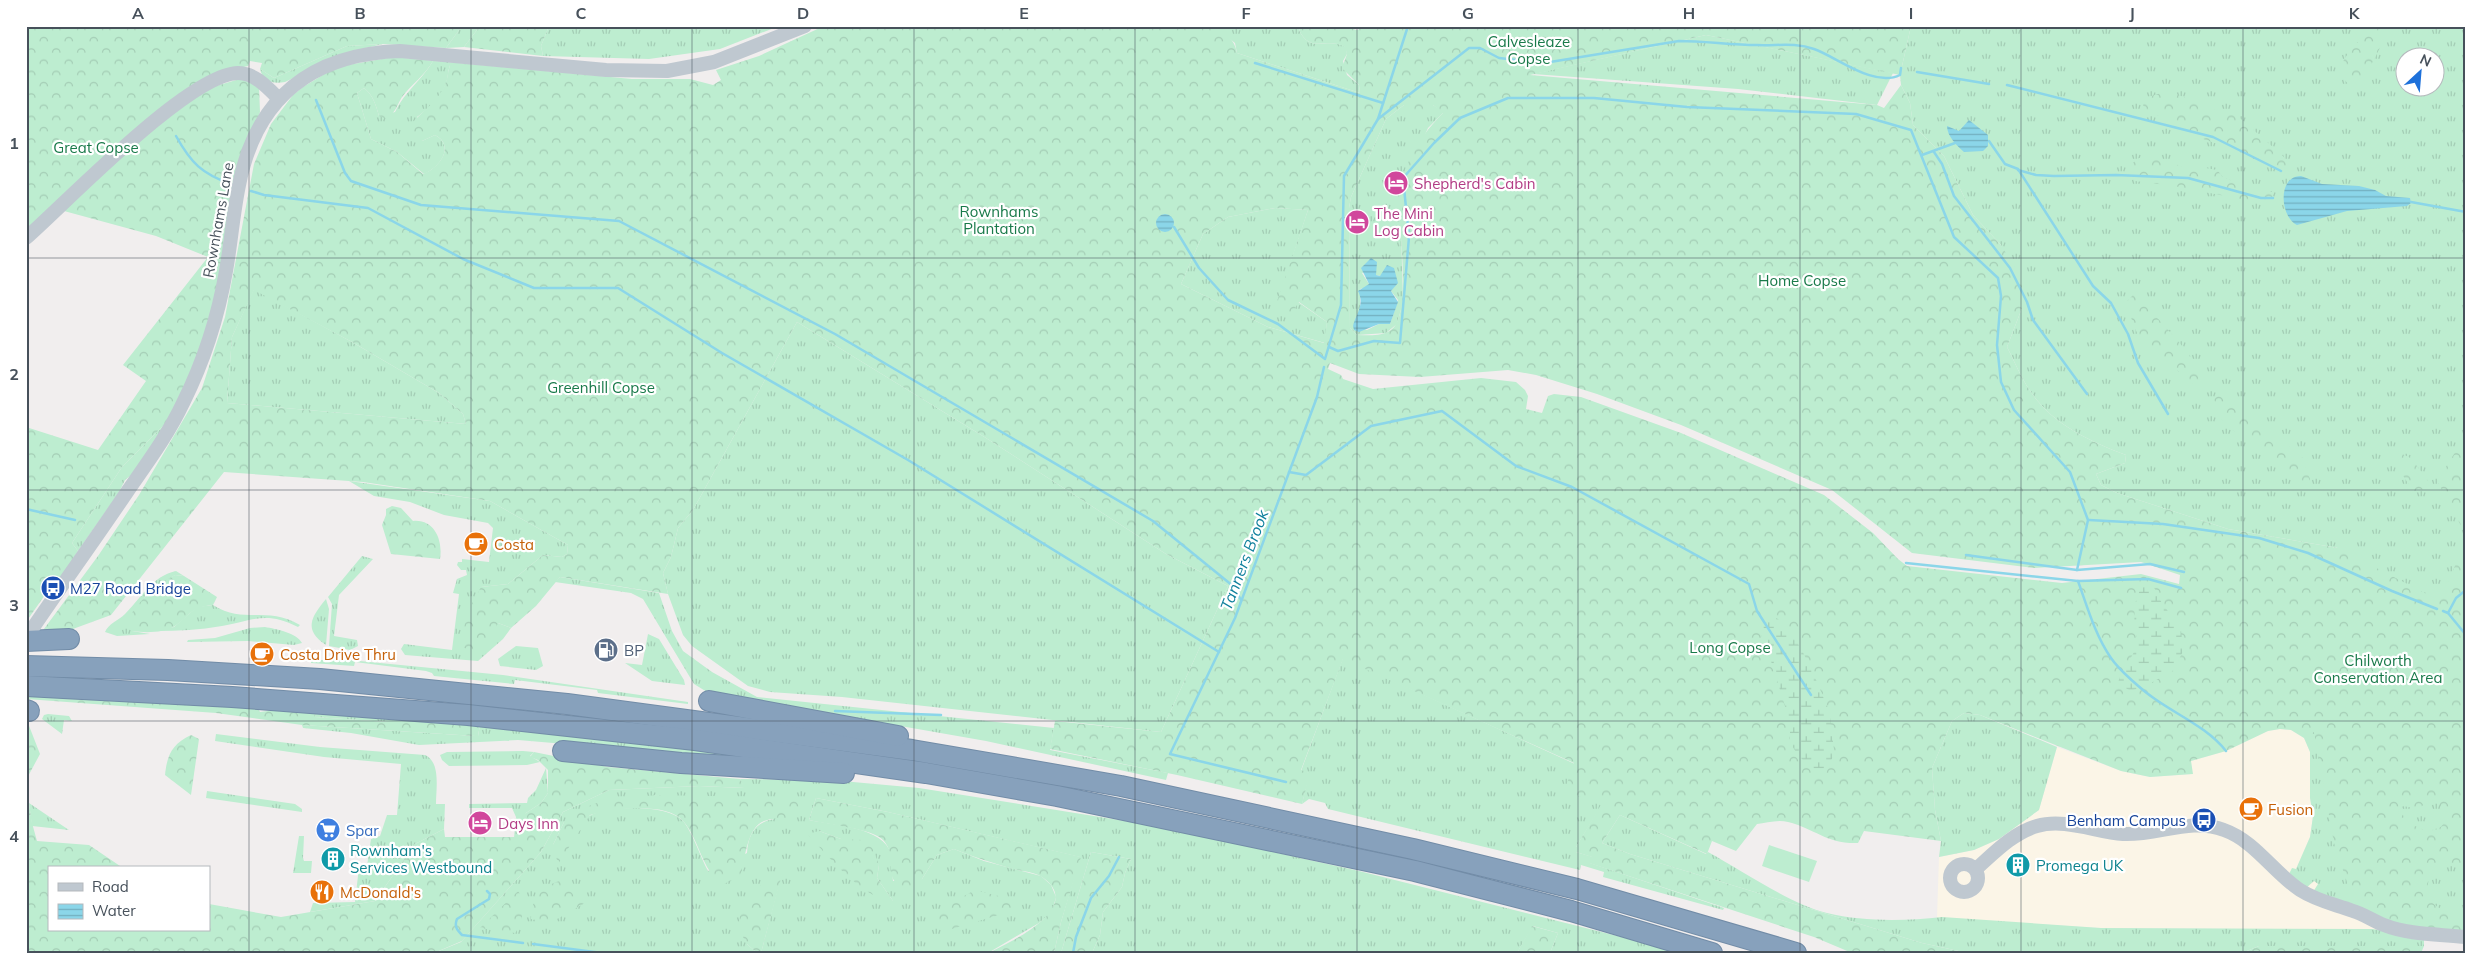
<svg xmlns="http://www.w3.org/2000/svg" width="2492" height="979" font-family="Mulish,sans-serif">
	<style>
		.commercial { fill: #fbf5e7 }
		.grass { fill: url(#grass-tufts); fill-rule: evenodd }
		.forest { fill: url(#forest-crowns); fill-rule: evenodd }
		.wetland { fill: url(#wetland-marsh) }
		.pitch { fill: #bdedd0 }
		.water { fill: url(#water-rules) }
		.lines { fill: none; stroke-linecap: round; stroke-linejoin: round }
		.stream { stroke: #8bd6e9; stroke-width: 2.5 }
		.highway-casing { stroke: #728ca7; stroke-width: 22 }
		.minor { stroke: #bfc8d0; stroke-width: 14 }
		.highway { stroke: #87a1bc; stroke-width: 20 }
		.grid { fill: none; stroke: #47515b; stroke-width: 1; stroke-opacity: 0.55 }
		.labels { text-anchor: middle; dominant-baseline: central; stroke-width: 4.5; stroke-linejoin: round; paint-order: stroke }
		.park-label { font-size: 15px; fill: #197a4a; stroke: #fff }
		.hotel-label { font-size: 15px; fill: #b23c85; stroke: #fff; text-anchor: start }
		.street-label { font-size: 15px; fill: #47515b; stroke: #fff }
		.food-label { font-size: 15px; fill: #c56008; stroke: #fff; text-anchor: start }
		.transit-label { font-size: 15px; fill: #164399; stroke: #fff; text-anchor: start }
		.service-label { font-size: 15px; fill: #4e5e75; stroke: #fff; text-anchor: start }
		.shop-label { font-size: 15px; fill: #366cbe; stroke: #fff; text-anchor: start }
		.culture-label { font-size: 15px; fill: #0d838f; stroke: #fff; text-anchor: start }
		.water-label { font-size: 16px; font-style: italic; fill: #10809d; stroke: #fff }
		.neatline { fill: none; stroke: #47515b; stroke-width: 2 }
		.grid-label { font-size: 16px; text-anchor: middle; font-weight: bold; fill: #47515b }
	</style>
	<defs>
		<pattern id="grass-tufts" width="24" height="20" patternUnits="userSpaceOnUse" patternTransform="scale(1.25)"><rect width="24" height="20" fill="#bdedd0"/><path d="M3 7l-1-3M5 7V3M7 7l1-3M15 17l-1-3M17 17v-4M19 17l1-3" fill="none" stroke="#a4cdb5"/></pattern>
		<pattern id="forest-crowns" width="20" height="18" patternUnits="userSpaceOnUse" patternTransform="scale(1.25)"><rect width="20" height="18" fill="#bdedd0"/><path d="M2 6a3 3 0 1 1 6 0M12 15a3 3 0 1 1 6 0" fill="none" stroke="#a4cdb5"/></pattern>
		<pattern id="wetland-marsh" width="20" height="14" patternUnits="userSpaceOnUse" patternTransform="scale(1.25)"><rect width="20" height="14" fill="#bdedd0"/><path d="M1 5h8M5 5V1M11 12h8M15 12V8" fill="none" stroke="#a4cdb5"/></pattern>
		<pattern id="water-rules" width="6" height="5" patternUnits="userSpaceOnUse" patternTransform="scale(1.25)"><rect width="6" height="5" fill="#8bd6e9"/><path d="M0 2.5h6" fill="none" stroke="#73b0c0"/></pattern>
	</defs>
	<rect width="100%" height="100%" fill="#f1eeee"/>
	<path class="commercial" d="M2280 729 2291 730 2304 738 2310 752V798L2313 816 2310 837 2296 870 2386 922 2384 930 2101 928 1937 918 1939 857 1974 850 1999 839 2039 810 2057 747 2121 771 2150 777 2192 774 2191 761 2226 751 2268 731Z"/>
	<g class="grass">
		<path d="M462 26H480L464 47 446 48Z"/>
		<path d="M549 26H779L720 49 649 59 543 56 541 46Z"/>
		<path d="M1214 26H1302L1299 30C1311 55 1327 36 1346 47L1347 54 1343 61 1347 75 1359 85 1360 93 1237 53 1235 43Z"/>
		<path d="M1911 26H2466V933L2386 922 2313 892 2318 884 2314 881 2305 889 2289 874 2292 868 2296 869 2310 837 2313 816 2310 798V752L2304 738 2338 548 2228 529 2117 493 2101 485 2096 474 2125 463 2126 455C2091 442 2052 424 2031 392 2021 378 2015 362 2007 347L2022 308 2001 245 1973 215 1944 156 1913 125 1910 103 1901 85 1900 75ZM2404 58H2434V88H2404Z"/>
		<path d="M1706 35 1893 73 1877 105 1738 89 1533 74Z"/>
		<path d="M383 44 345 53 285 82C273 84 263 82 260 69L274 78 347 46Z"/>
		<path d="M433 61 448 62C451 68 448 69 448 74 446 93 432 106 417 117L422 141 435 135C456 146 439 168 424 174L397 152 371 139 357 93 364 88C373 95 376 105 379 116L395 112C405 91 422 80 433 61Z"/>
		<path d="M1404 105H1433L1444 112 1428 128 1400 190 1403 302 1397 324 1386 333 1357 335 1350 328 1349 208 1351 197 1386 119ZM1375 269 1376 275 1380 276 1383 274 1395 285 1391 291 1398 300 1390 324H1379L1367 330 1353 326 1360 313V289L1368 287 1369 284 1362 273Z"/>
		<path d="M1275 208 1308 210 1274 313 1298 302 1327 322 1325 343 1268 327 1181 284 1203 234 1228 217Z"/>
		<path d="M254 289 352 342 439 393 463 414 466 424 227 403 232 337Z"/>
		<path d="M797 322 986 438 1166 554 1228 586 1161 732 842 697 770 692 748 686 692 646 683 635 668 594 663 573 671 557 678 528 693 510Z"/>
		<path d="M166 423 139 469 125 480 118 494 78 551 72 543 122 467Z"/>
		<path d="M349 481 490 501 568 545 567 554 562 557 543 555 508 584 481 587 498 623 511 628 503 639 478 661 405 655 401 649 404 644 452 650 459 594 453 593 457 579 467 575 466 570H461L457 565 458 562H462V559L489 562 493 528 488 523 444 515 410 502 374 496Z"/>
		<path d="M362 556 373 559 339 595 334 636 357 640 358 646 350 650 329 646 332 604 328 597Z"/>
		<path d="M176 571 184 576 175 575 146 594 132 631 150 634 117 636 105 632C108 624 119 620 125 614 142 597 151 577 176 571Z"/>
		<path d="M560 577 659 593 672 631 683 651 712 672 757 697 1054 728 1050 750 1168 773 1166 780 986 741 707 692 694 684 643 599 631 593 555 582Z"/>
		<path d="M326 599 329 609 326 645C303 630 311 617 326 599Z"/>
		<path d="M213 605C244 625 266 605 300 625L298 627C266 611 255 620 222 626 200 630 178 631 156 631L174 627 197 607Z"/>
		<path d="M265 627C276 629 297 633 302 643L294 645 248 641 187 642 188 640 215 638 250 628Z"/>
		<path d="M648 634 659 639 684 680 685 685 652 681 625 663 642 665Z"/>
		<path d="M516 646 538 648 543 666 536 670 500 666 498 659Z"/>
		<path d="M329 658 503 675 688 702V704L598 693 597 690 515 680 514 684 434 676 432 673 426 671 355 662 354 666 311 663V660H328Z"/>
		<path d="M1343 658 1575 764 1603 803 1576 847V852L1593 857 1590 863 1724 908 1723 910 1603 877 1604 872 1581 865 1580 870 1328 809 1325 803 1309 799 1302 804 1309 773 1301 771Z"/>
		<path d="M316 711 388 717V722L315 717Z"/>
		<path d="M1964 713 1980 715 2057 747 2039 810 1999 839 1974 850 1939 857 1941 841 1935 810 1932 768 1952 721Z"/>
		<path d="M48 714 69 716 72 721 64 720 62 734 42 719 44 715Z"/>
		<path d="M302 725 475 736H478L480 725 731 754 730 758 518 740 419 745 351 733 303 728Z"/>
		<path d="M216 734 320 747 425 755C441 762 436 789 436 804H445L444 829 415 844 375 901 310 912 313 903 355 902 359 867 367 866 371 839 380 836 387 815H397L401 764 324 757 215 741Z"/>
		<path d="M523 751 534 752 530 756 540 762 527 765 449 766 442 760 440 755 447 752Z"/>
		<path d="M546 768 548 793 541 803 526 813 518 837 514 838 516 817 512 808H469V804L527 803 528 798 536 790Z"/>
		<path d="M740 779 831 780 919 788 1156 826 1359 871 1685 953H1550L1558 933 1533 926 1517 953H1092L1100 935 1103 912 1122 887 1125 873 1131 859 1091 852 1061 953H1054L1061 922 1080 857 888 812 816 798 809 820C833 825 884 827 891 854 893 862 892 872 893 881L922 879 937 855 954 849 984 861 1041 876 1051 885 1056 897 1052 912 1039 923 988 953H761L782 872 747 944 757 953H434L461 942 541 852 563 812 609 790 699 786 744 788ZM657 795 774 819C755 822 748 835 747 853L708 871C700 856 694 836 684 822 670 804 608 805 589 816 576 824 565 835 553 845L564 822ZM819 831 841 839 879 865 877 878 893 901Z"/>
		<path d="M207 791 295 804 302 809V812L206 798Z"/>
		<path d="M29 803 69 830 32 826Z"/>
		<path d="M1620 815 1706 854 1708 852C1741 870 1792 905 1827 913 1864 922 1905 921 1942 917L2101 928 2372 929 2424 936V946H2259L2242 953H1968L1922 943 1630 854 1602 843Z"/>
		<path d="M299 836H304L303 858 304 861H312L311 873H293Z"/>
	</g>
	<g class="forest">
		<path d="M29 26H462L446 48 383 44 347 46 274 78 260 69 262 63 250 61 248 66 225 71 209 88 243 78 259 86 260 112 210 324 183 394 166 423 122 467 72 543 78 551 60 579 54 582 26 622V427L98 450 146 381 123 365 208 257 156 236 53 208 26 232V28Z"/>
		<path d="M480 26H549L541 46 543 56 464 47Z"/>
		<path d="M824 26H1214C1226 34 1234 38 1237 53L1360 93 1359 85 1342 68 1347 54 1345 47C1327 36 1311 55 1299 30L1302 26H1341L1357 30 1368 26H1911L1900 75 1706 35 1530 75 1877 105 1884 108 1901 85 1910 103 1913 125 1944 156 1973 215 2001 245 2022 279V308L2007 347C2015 362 2021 378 2031 392 2052 424 2091 442 2126 455L2125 463 2096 474 2101 485 2117 493 2228 529 2338 548 2440 601 2466 540V869C2431 849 2412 899 2444 910 2452 913 2459 911 2466 906V933L2386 922 2350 891 2334 843 2314 732 2304 738 2291 730 2280 729 2268 731 2226 751 2191 761 2193 774 2150 777 2121 771 1980 715 1964 713 1952 721 1932 768 1935 810 1941 841 1864 831 1858 843C1826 844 1816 829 1788 822 1778 819 1766 823 1757 824L1736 851 1712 841 1707 854 1620 815 1602 843 1630 854 1922 943 1968 953H1852L1814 937 1589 863 1592 857 1576 852V847L1602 803 1564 792 1574 763 1343 659 1301 770 1310 773 1302 804 1177 775 1050 749 1055 721 1161 732 1228 586 1166 554 986 438 797 322 693 510 678 528 671 557 663 573 668 594 560 577 536 606 511 628 498 623 485 653 460 647 467 613 481 587 508 584 543 555 562 557 567 554 568 545 490 501 363 482 224 472 111 615 62 633H41L98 556 139 495 202 388 225 317 254 164 271 124 293 95 303 87 336 67 393 57 632 79H690L713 85 721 80 716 70 759 56ZM433 61 448 63C451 68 448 69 448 74 444 99 423 109 408 128L411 138 422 141 435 135C456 146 439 168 423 174L397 152 371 139 357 93 364 88C373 95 376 105 379 116L386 119C396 112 396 107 402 97 412 84 425 75 433 61ZM1404 105 1419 117 1433 105 1443 113C1422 134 1404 161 1400 192 1396 221 1414 313 1391 330 1381 337 1368 335 1357 335L1350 328 1349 208 1351 197 1386 119ZM1275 208 1308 210 1273 313 1289 317 1299 302 1327 322 1324 343 1268 327 1181 284 1203 234 1228 217ZM254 290 352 342 439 393 463 414 466 424 227 403 232 337ZM1330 363 1359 374 1420 377 1508 370 1536 375 1597 394 1681 425 1832 490 1912 553 2034 568 2141 562 2180 575 2179 584 2141 574 2062 583 1907 566 1898 559 1873 533 1824 495 1681 433 1581 397 1554 394 1548 396 1542 413 1526 409 1528 396 1525 390 1516 382 1481 378 1373 389 1343 379 1341 375 1328 369ZM2428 800H2435L2447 814C2443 843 2407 828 2400 810L2403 806 2419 809Z"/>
		<path d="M2374 28H2382C2382 31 2384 33 2384 36 2383 46 2364 79 2356 85H2349C2346 81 2341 77 2341 71 2339 59 2364 35 2374 28Z"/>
		<path d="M2161 93H2173L2218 111 2233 112 2282 155 2287 161V166L2284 168 2195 136 2161 116 2147 113 2143 105 2148 97Z"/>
		<path d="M2139 158 2156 159 2185 167H2200L2217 170 2223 177 2251 189 2273 192 2271 205 2174 186 2135 181 2130 165Z"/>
		<path d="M2134 294C2149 309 2196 357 2202 375 2203 380 2202 383 2199 386 2187 383 2184 376 2175 368 2168 362 2159 359 2152 353 2137 340 2131 320 2127 301Z"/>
		<path d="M2218 393 2231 395 2270 433 2294 450 2302 457 2310 479 2308 485 2297 480 2259 446 2229 428 2221 419 2214 399Z"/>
		<path d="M2466 435V535L2437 481Z"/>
		<path d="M2402 454 2411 458 2431 485 2428 488 2414 491C2405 480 2398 470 2397 456Z"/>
		<path d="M392 506 401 508 413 521C435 519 443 541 440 559L391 554 382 525 386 515V509Z"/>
		<path d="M175 575 184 576 217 597 213 605C188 608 193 614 175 626 164 633 145 633 132 631L127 620C140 600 154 586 175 575Z"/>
		<path d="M26 695 258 708 260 712 283 709 316 711 315 717 388 722V717L480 725 478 736H475L302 725 216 713 26 699Z"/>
		<path d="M26 718 40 754 26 780Z"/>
		<path d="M191 735 199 739 191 795 165 775C167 755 172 744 191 735Z"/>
		<path d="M534 752 608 767 740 779 745 788 699 786 609 790 563 812 541 852 462 941 434 953H26V785L32 823 37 841 89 845 123 868H49V930H209V904L281 917 375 901 415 844 444 829 445 837H518L520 820 526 813 541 803 548 793V770L538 760 530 757Z"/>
		<path d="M657 795 801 798 796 818C786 819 774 817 764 821 747 827 745 860 740 876L722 885C701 868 700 842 684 822 667 801 613 809 590 815L558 864 553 845 564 822 578 810 605 800Z"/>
		<path d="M816 798 888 812 1081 857 1061 922 1054 953H988C1011 942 1086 907 1042 877 1035 872 1021 871 1013 869 993 863 973 857 954 849L937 855 922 879 909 890C878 880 901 860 883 840 874 829 825 824 809 820Z"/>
		<path d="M819 831 841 839 863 840 871 844 879 865 877 878 893 901C863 900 828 855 807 834Z"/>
		<path d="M1091 852 1131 859 1125 873 1122 887 1103 912 1100 935 1092 953H1061Z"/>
		<path d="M783 871 761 953H757L747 944 738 928 740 916 758 887Z"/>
		<path d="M569 879 578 889 585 903 550 923 531 919C531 895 546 882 569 879Z"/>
		<path d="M975 890 1018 901 1020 906 1012 911 945 931 929 915Z"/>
		<path d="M518 891C526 901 523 924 515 933L480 928Z"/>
		<path d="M1532 926 1558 933 1550 953H1517Z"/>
		<path d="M2259 946H2424L2421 953H2242Z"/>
	</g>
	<g class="wetland">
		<path d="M2148 585 2155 589 2158 597 2181 630 2183 651 2174 670 2149 684 2131 691 2118 684C2121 668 2135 658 2137 641 2137 637 2135 634 2135 630 2134 616 2133 588 2148 585Z"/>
		<path d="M1775 617C1800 633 1819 688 1831 715 1828 742 1846 755 1817 774L1797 754 1790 742V722L1766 645 1757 628Z"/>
	</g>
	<path class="pitch" d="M1769 845 1817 861 1809 882 1762 866Z"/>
	<g class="water">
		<path d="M1969 120 1988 135V146L1983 151 1964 152C1957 146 1947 136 1947 126L1959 131Z"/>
		<path d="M2301 176 2322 184 2359 186 2375 190 2386 196 2410 198 2411 203 2407 206 2347 211 2297 225C2280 217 2277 176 2301 176Z"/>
		<circle cx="1165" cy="223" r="9"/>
		<path d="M1371 258 1377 262 1376 275 1380 276 1387 265 1394 268 1398 283 1391 291 1398 302 1390 324H1379L1359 332 1354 330 1353 326C1356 314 1365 305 1358 291L1369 284 1361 268Z"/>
	</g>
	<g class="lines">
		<g class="stream">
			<path d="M1255 63 1383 103"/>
			<path d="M1917 72 1989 84"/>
			<path d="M2007 85 2213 137 2281 171"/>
			<path d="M316 100 345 173 351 181 421 205 619 221 835 334 1153 521 1233 586 1241 600"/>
			<path d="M1378 119 1469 48H1480L1499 58 1544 63 1679 41C1705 41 1731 45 1757 45 1776 46 1795 42 1814 49 1837 57 1874 88 1900 75L1901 68"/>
			<path d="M176 136C191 163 202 174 231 184"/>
			<path d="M1989 141 2005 164 2018 169 2093 286 2111 303 2128 334 2138 363 2168 414"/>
			<path d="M1934 152 1942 164 1954 196 2010 268 2027 302 2033 320 2087 394"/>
			<path d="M1922 155 1955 143"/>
			<path d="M2018 170 2036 175 2054 176 2116 175 2188 178 2261 198H2273"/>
			<path d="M251 191 264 195 368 208 463 259 534 288H618L722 353 908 460 1219 652"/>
			<path d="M2411 202 2466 212"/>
			<path d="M1174 227 1199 268 1228 300 1278 324 1325 359 1341 305 1344 176 1378 119 1408 26"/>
			<path d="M1329 347 1338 351 1374 341 1400 343 1409 237 1403 178 1434 143 1460 118 1508 98H1594L1687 107 1856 114 1911 130 1954 237 1998 278 2001 296 1997 345 2001 382 2014 410 2070 472 2088 520 2077 570"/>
			<path d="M1289 472 1306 475 1371 426 1442 411 1516 466 1572 487 1749 584 1757 611 1811 695"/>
			<path d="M26 509 75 520"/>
			<path d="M2089 520 2163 524 2259 538 2308 553 2392 591 2437 609"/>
			<path d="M1966 555 2077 570 2150 564 2184 572"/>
			<path d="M1906 563 2078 581 2148 579 2181 588"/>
			<path d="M2078 581C2087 606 2095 635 2111 658 2119 670 2143 691 2155 699 2179 716 2208 728 2226 751"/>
			<path d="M2443 611 2448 613 2466 635"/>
			<path d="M2448 613 2456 598 2466 590"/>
			<path d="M835 711 941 715"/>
			<path d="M1286 782 1170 754 1235 618 1317 397 1324 367"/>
			<path d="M487 891 490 894 489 899 457 919C454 926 457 930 462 935L523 943"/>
			<path d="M533 944 602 953"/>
			<path d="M1073 953 1076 937 1091 898 1109 876 1119 857"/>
		</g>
		<defs>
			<g id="highway">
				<path d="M26 641 69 639"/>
				<path d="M26 666 168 670 320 679 567 704 912 750 1121 786 1413 849 1577 889 1796 953"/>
				<path d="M26 686 232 697 468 715 695 740 926 773 1057 796 1415 871 1571 911 1712 953"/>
				<path d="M709 701 898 736"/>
				<path d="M26 710 29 711"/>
				<path d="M563 751 681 763 844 773"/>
			</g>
		</defs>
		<use href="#highway" class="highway-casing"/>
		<g class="minor">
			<path d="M26 238C67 202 189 74 238 73 255 73 268 88 279 99"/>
			<path d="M26 638C59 589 94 541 127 492 147 463 168 435 183 403 204 361 218 317 226 271 231 243 233 214 239 185 256 98 312 54 400 51L606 70 667 71 714 62 805 26"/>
			<circle cx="1964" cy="878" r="14"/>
			<path d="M1976 869C1994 853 2013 833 2037 826 2064 818 2096 832 2123 834 2158 836 2190 817 2224 830 2255 841 2273 872 2300 890 2317 901 2334 904 2353 911 2364 914 2373 921 2384 925 2409 935 2439 934 2466 937"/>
		</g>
		<use href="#highway" class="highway"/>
	</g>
	<path class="grid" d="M249 26V953M471 26V953M692 26V953M914 26V953M1135 26V953M1357 26V953M1578 26V953M1800 26V953M2021 26V953M2243 26V953M26 258H2466M26 490H2466M26 721H2466"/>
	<defs>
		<symbol id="hotel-disc" viewBox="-11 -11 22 22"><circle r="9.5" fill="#d1479c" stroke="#fff"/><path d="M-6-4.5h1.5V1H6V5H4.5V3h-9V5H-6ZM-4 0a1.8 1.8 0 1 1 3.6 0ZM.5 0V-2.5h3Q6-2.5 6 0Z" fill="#fff"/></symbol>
		<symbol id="cafe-disc" viewBox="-11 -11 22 22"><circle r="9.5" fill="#e8710a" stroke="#fff"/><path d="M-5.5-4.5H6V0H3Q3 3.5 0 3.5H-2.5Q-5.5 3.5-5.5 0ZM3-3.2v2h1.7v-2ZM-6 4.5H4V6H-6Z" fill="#fff"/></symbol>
		<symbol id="bus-disc" viewBox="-11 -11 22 22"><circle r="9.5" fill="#1a4fb4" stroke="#fff"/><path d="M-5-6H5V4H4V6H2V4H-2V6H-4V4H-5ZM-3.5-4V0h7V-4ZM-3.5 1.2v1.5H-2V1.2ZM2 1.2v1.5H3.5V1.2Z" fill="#fff"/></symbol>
		<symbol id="fuel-disc" viewBox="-11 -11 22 22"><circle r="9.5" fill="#5c6f8a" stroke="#fff"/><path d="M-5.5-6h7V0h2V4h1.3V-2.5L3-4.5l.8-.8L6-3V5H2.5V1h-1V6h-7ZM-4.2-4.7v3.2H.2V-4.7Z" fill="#fff"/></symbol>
		<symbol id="supermarket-disc" viewBox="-11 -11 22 22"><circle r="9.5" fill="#3f7fe0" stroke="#fff"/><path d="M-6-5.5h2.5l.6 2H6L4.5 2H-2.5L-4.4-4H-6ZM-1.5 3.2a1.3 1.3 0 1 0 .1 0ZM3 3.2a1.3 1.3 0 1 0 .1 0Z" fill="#fff"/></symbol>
		<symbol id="building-disc" viewBox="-11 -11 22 22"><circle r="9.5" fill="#0f9aa8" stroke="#fff"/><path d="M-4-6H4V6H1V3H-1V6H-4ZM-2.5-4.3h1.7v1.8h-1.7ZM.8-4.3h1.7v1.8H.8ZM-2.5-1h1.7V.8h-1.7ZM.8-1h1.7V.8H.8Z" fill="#fff"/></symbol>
		<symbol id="restaurant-disc" viewBox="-11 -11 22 22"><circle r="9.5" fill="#e8710a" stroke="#fff"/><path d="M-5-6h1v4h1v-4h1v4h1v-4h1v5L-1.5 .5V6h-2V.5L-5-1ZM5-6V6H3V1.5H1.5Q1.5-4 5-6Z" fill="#fff"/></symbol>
	</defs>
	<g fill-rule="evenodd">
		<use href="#hotel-disc" x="1382" y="169" width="28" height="28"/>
		<use href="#hotel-disc" x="1343" y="208" width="28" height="28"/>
		<use href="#cafe-disc" x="462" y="530" width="28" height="28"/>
		<use href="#bus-disc" x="39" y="574" width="28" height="28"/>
		<use href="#fuel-disc" x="592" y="636" width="28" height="28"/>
		<use href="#cafe-disc" x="248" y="640" width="28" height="28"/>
		<use href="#cafe-disc" x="2237" y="795" width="28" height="28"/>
		<use href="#bus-disc" x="2190" y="806" width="28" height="28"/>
		<use href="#hotel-disc" x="466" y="809" width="28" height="28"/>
		<use href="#supermarket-disc" x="314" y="816" width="28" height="28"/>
		<use href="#building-disc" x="319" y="845" width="28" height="28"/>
		<use href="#building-disc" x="2004" y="851" width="28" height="28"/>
		<use href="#restaurant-disc" x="308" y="878" width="28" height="28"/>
	</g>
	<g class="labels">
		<g class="park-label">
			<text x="1529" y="41">Calvesleaze<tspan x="1529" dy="17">Copse</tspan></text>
			<text x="96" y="147">Great Copse</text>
			<text x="999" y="211">Rownhams<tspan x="999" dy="17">Plantation</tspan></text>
			<text x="1802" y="280">Home Copse</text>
			<text x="601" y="387">Greenhill Copse</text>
			<text x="1730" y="647">Long Copse</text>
			<text x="2378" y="660">Chilworth<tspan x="2378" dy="17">Conservation Area</tspan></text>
		</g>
		<g class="hotel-label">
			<text x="1414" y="183">Shepherd's Cabin</text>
			<text x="1374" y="213">The Mini<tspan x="1374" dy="17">Log Cabin</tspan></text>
			<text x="498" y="823">Days Inn</text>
		</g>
		<g class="street-label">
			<text transform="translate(218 220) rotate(-80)">Rownhams Lane</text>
		</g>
		<g class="food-label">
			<text x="494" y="544">Costa</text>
			<text x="280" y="654">Costa Drive Thru</text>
			<text x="2268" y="809">Fusion</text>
			<text x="340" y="892">McDonald's</text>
		</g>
		<g class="transit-label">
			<text x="70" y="588">M27 Road Bridge</text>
			<text x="2186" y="820" text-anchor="end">Benham Campus</text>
		</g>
		<g class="service-label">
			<text x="624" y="650">BP</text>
		</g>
		<g class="shop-label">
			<text x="346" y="830">Spar</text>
		</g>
		<g class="culture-label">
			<text x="350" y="850">Rownham's<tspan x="350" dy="17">Services Westbound</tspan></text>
			<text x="2036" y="865">Promega UK</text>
		</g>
		<g class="water-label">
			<text transform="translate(1244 560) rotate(-69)">Tanners Brook</text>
		</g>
	</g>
	<rect width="2492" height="979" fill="none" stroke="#ffffff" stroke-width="55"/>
	<rect x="48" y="866" width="162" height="65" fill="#ffffff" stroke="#b5b9bd"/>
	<rect x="58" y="883" width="25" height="8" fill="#bfc8d0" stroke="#b5b9bd"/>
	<text x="92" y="892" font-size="15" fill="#47515b">Road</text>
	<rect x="58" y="904" width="25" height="15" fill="url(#water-rules)" stroke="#b5b9bd"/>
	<text x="92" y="916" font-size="15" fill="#47515b">Water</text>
	<g transform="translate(2420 72) rotate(26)"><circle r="24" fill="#ffffff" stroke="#b5b9bd"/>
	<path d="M0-4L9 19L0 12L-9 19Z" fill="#1e71da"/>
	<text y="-8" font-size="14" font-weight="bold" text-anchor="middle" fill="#47515b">N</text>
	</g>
	<rect x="28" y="28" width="2436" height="924" class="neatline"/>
	<g class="grid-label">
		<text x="138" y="19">A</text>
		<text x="360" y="19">B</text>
		<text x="581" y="19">C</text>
		<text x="803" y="19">D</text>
		<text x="1024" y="19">E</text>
		<text x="1246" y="19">F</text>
		<text x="1468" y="19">G</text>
		<text x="1689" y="19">H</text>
		<text x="1911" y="19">I</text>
		<text x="2132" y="19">J</text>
		<text x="2354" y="19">K</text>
		<text x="14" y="149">1</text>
		<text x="14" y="380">2</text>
		<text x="14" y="611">3</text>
		<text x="14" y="842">4</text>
	</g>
</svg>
